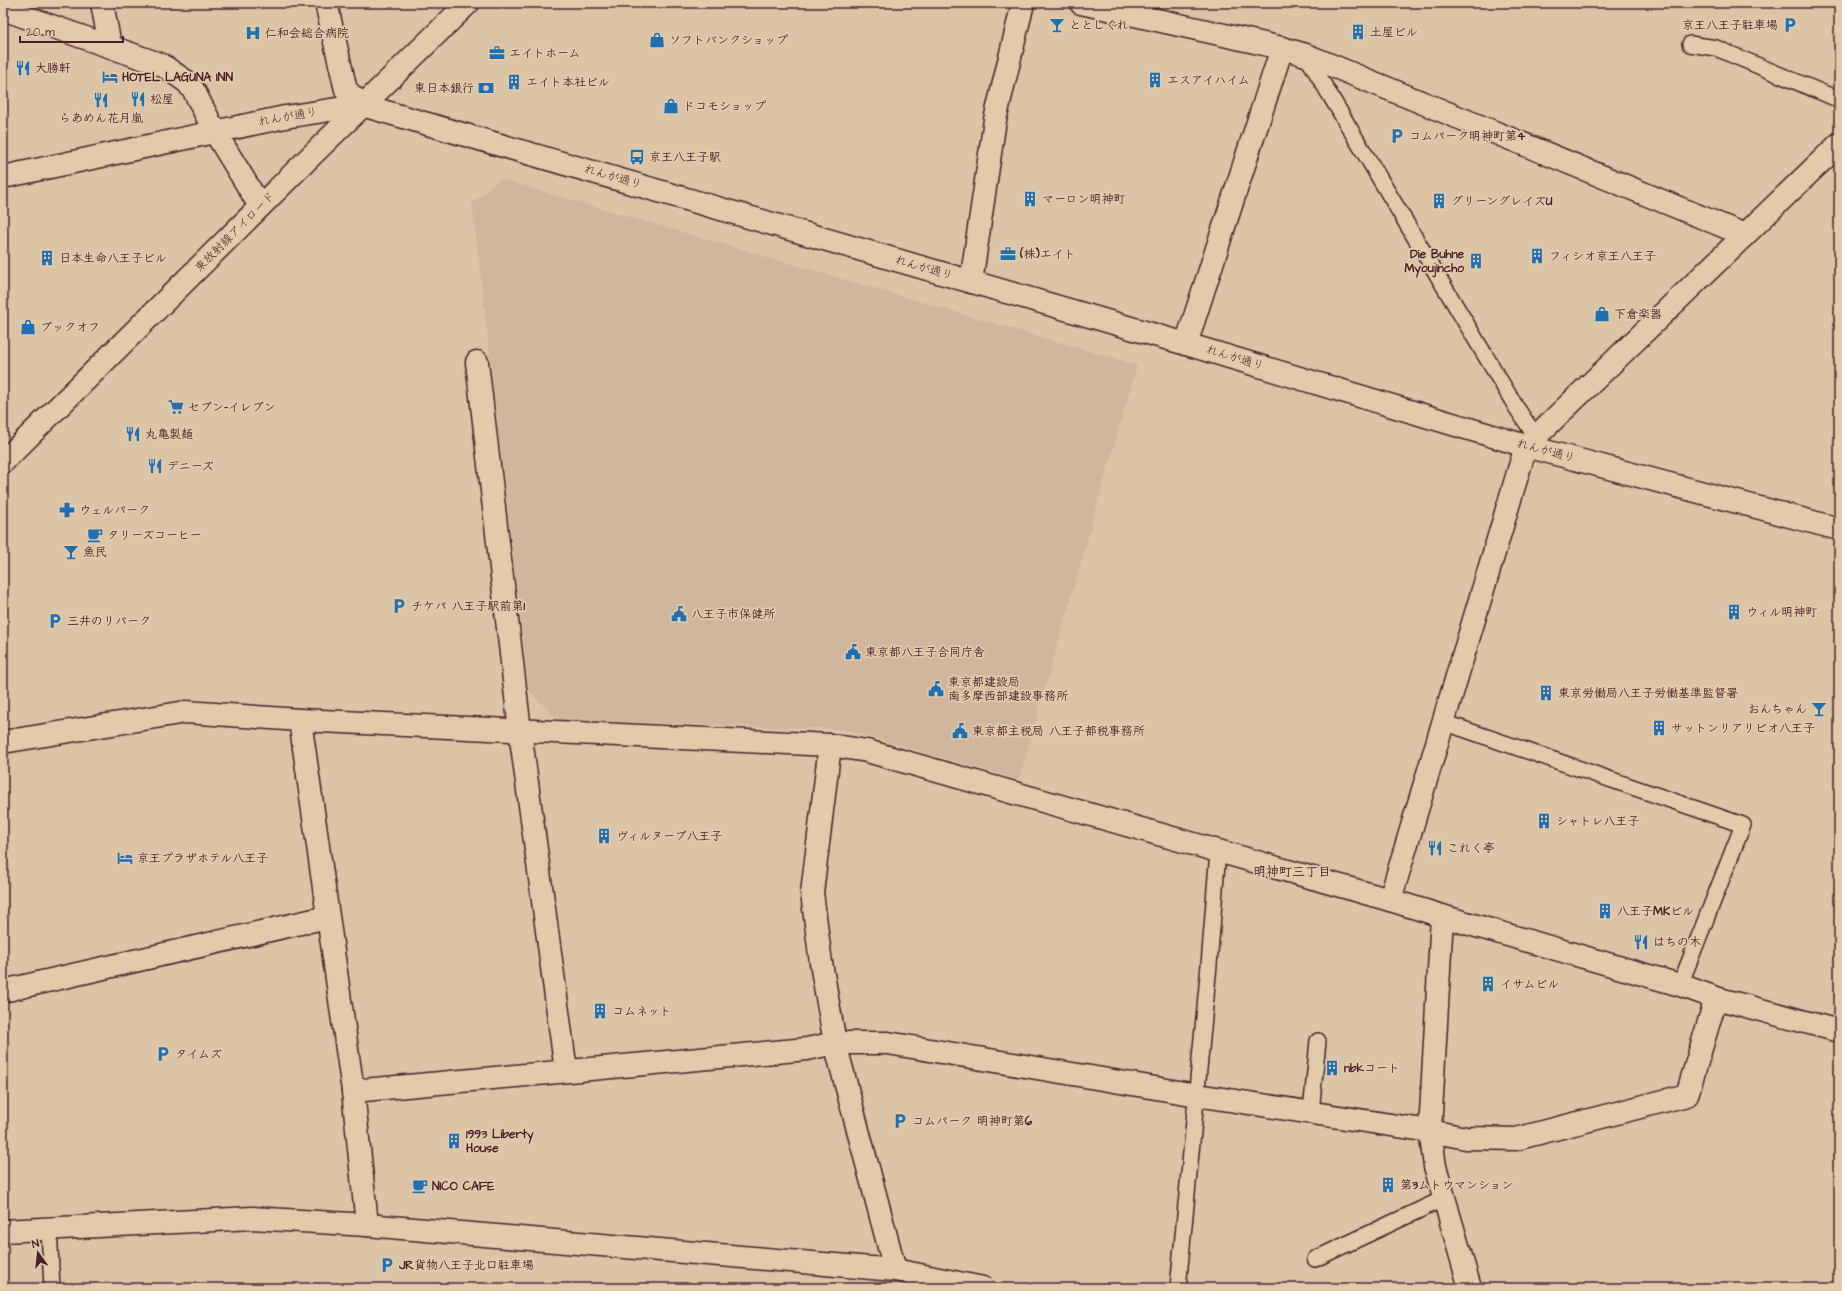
<svg xmlns="http://www.w3.org/2000/svg" width="1842" height="1291" font-family="'Architects Daughter','Klee One',sans-serif">
	<style>
		.built { fill: #d0b69c }
		.lines { fill: none; stroke-linecap: round; stroke-linejoin: round }
		.lane-casing { stroke: #4a1f2b; stroke-width: 18 }
		.street-casing { stroke: #4a1f2b; stroke-width: 25 }
		.secondary-casing { stroke: #4a1f2b; stroke-width: 25 }
		.lane { stroke: #e2cbab; stroke-width: 15 }
		.street { stroke: #e2cbab; stroke-width: 22 }
		.secondary { stroke: #e2cbab; stroke-width: 22 }
		.labels { text-anchor: middle; dominant-baseline: central; stroke-width: 3.5; stroke-linejoin: round; paint-order: stroke }
		.poi-label { font-size: 12px; font-weight: bold; fill: #4a1f2b; stroke: #e2cbab; text-anchor: start }
		.street-label { font-size: 12px; fill: #4a1f2b; stroke: #e2cbab }
		.neighbourhood-label { font-size: 13px; font-weight: bold; fill: #4a1f2b; stroke: #e2cbab }
	</style>
	<rect width="100%" height="100%" fill="#dcc4a6"/>
	<filter id="ink" filterUnits="userSpaceOnUse"><feTurbulence type="fractalNoise" baseFrequency=".025" numOctaves="2"/><feDisplacementMap in="SourceGraphic" scale="8" xChannelSelector="R" yChannelSelector="G"/><feConvolveMatrix kernelMatrix="1 2 1 2 8 2 1 2 1" color-interpolation-filters="sRGB"/></filter>
	<g filter="url(#ink)">
		<path class="built" d="M500 179 1137 365 1019 780 843 729 558 720 529 690 472 203Z"/>
		<g class="lines">
			<defs>
				<g id="lane">
					<path d="M1690 44 1716 48 1835 98 1839 101"/>
					<path d="M1306 55 1516 407 1536 437"/>
					<path d="M1443 722 1743 825 1680 985"/>
					<path d="M1311 1112 1318 1041"/>
					<path d="M49 1228 52 1288"/>
					<path d="M1315 1259 1443 1199"/>
					<path d="M1178 1288 1209 965 1218 851"/>
				</g>
				<g id="street">
					<path d="M102 3 110 46"/>
					<path d="M326 3 346 90 362 105"/>
					<path d="M1081 3 1282 48 1306 55 1745 235"/>
					<path d="M3 9 162 65 187 82 194 91 215 132 260 206"/>
					<path d="M971 282 995 120 1023 3"/>
					<path d="M1186 344 1282 48"/>
					<path d="M477 362 520 731 566 1071"/>
					<path d="M300 720 353 1091 367 1225"/>
					<path d="M3 742 186 712 300 720 830 745 867 751 1390 900 1442 916 1680 985 1716 998 1839 1031"/>
					<path d="M830 745 812 893 821 963 835 1043 895 1270"/>
					<path d="M1390 900 1526 446 1839 144"/>
					<path d="M1442 916 1430 1131 1435 1166 1470 1288"/>
					<path d="M3 991 327 917"/>
					<path d="M353 1091 807 1049 835 1043H888L1197 1095 1430 1131 1466 1138 1516 1139 1687 1095 1716 998"/>
					<path d="M3 1231 252 1218 367 1225 895 1270 983 1288"/>
				</g>
				<g id="secondary">
					<path d="M3 177 285 117 362 105 1186 344 1526 446 1839 529"/>
					<path d="M3 462 310 157 468 3"/>
				</g>
			</defs>
			<use href="#lane" class="lane-casing"/>
			<use href="#street" class="street-casing"/>
			<use href="#secondary" class="secondary-casing"/>
			<use href="#lane" class="lane"/>
			<use href="#street" class="street"/>
			<use href="#secondary" class="secondary"/>
		</g>
	</g>
	<defs>
		<symbol id="bar-bare" viewBox="-9 -9 18 18"><path d="M-6-5H6L.8 .8V4.5H3.5V6h-7V4.5H-.8V.8Z" fill="#1f6fb2" stroke="#e2cbab" stroke-width="2.5" paint-order="stroke"/></symbol>
		<symbol id="parking-bare" viewBox="-9 -9 18 18"><path d="M-3.5-5.5H1a3.5 3.5 0 0 1 0 7H-1V5.5H-3.5ZM-1-3.4V-.6H.8a1.4 1.4 0 0 0 0-2.8Z" fill="#1f6fb2" stroke="#e2cbab" stroke-width="2.5" paint-order="stroke"/></symbol>
		<symbol id="building-bare" viewBox="-9 -9 18 18"><path d="M-4-6H4V6H1V3H-1V6H-4ZM-2.5-4.3h1.7v1.8h-1.7ZM.8-4.3h1.7v1.8H.8ZM-2.5-1h1.7V.8h-1.7ZM.8-1h1.7V.8H.8Z" fill="#1f6fb2" stroke="#e2cbab" stroke-width="2.5" paint-order="stroke"/></symbol>
		<symbol id="hospital-bare" viewBox="-9 -9 18 18"><path d="M-5-5h3v3.5h4V-5h3V5h-3V1.5h-4V5h-3Z" fill="#1f6fb2" stroke="#e2cbab" stroke-width="2.5" paint-order="stroke"/></symbol>
		<symbol id="shop-bare" viewBox="-9 -9 18 18"><path d="M-5-2.5h2.3a2.7 3.5 0 0 1 5.4 0H5L5.5 6h-11ZM-1.5-2.5h3a1.5 2.3 0 0 0-3 0Z" fill="#1f6fb2" stroke="#e2cbab" stroke-width="2.5" paint-order="stroke"/></symbol>
		<symbol id="office-bare" viewBox="-9 -9 18 18"><path d="M-6-3h4V-5.5h4V-3h4V5H-6ZM-1-4.5V-3h2v-1.5ZM-6 0V1H6V0Z" fill="#1f6fb2" stroke="#e2cbab" stroke-width="2.5" paint-order="stroke"/></symbol>
		<symbol id="restaurant-bare" viewBox="-9 -9 18 18"><path d="M-5-6h1v4h1v-4h1v4h1v-4h1v5L-1.5 .5V6h-2V.5L-5-1ZM5-6V6H3V1.5H1.5Q1.5-4 5-6Z" fill="#1f6fb2" stroke="#e2cbab" stroke-width="2.5" paint-order="stroke"/></symbol>
		<symbol id="hotel-bare" viewBox="-9 -9 18 18"><path d="M-6-4.5h1.5V1H6V5H4.5V3h-9V5H-6ZM-4 0a1.8 1.8 0 1 1 3.6 0ZM.5 0V-2.5h3Q6-2.5 6 0Z" fill="#1f6fb2" stroke="#e2cbab" stroke-width="2.5" paint-order="stroke"/></symbol>
		<symbol id="bank-bare" viewBox="-9 -9 18 18"><path d="M-6-4H6V4H-6ZM0-2.3a2.3 2.3 0 1 0 0 4.6a2.3 2.3 0 1 0 0-4.6Z" fill="#1f6fb2" stroke="#e2cbab" stroke-width="2.5" paint-order="stroke"/></symbol>
		<symbol id="bus-bare" viewBox="-9 -9 18 18"><path d="M-5-6H5V4H4V6H2V4H-2V6H-4V4H-5ZM-3.5-4V0h7V-4ZM-3.5 1.2v1.5H-2V1.2ZM2 1.2v1.5H3.5V1.2Z" fill="#1f6fb2" stroke="#e2cbab" stroke-width="2.5" paint-order="stroke"/></symbol>
		<symbol id="supermarket-bare" viewBox="-9 -9 18 18"><path d="M-6-5.5h2.5l.6 2H6L4.5 2H-2.5L-4.4-4H-6ZM-1.5 3.2a1.3 1.3 0 1 0 .1 0ZM3 3.2a1.3 1.3 0 1 0 .1 0Z" fill="#1f6fb2" stroke="#e2cbab" stroke-width="2.5" paint-order="stroke"/></symbol>
		<symbol id="pharmacy-bare" viewBox="-9 -9 18 18"><path d="M-2-6h4v4h4v4h-4v4h-4v-4h-4v-4h4Z" fill="#1f6fb2" stroke="#e2cbab" stroke-width="2.5" paint-order="stroke"/></symbol>
		<symbol id="cafe-bare" viewBox="-9 -9 18 18"><path d="M-5.5-4.5H6V0H3Q3 3.5 0 3.5H-2.5Q-5.5 3.5-5.5 0ZM3-3.2v2h1.7v-2ZM-6 4.5H4V6H-6Z" fill="#1f6fb2" stroke="#e2cbab" stroke-width="2.5" paint-order="stroke"/></symbol>
		<symbol id="civic-bare" viewBox="-9 -9 18 18"><path d="M-.6-6.5H3V-4.5H.6V-3L4-1V1h2V6H-6V1h2V-1L-.6-3ZM-1.2 2.5V6h2.4V2.5Z" fill="#1f6fb2" stroke="#e2cbab" stroke-width="2.5" paint-order="stroke"/></symbol>
	</defs>
	<g fill-rule="evenodd">
		<use href="#bar-bare" x="1046" y="14" width="22" height="22"/>
		<use href="#parking-bare" x="1779" y="14" width="22" height="22"/>
		<use href="#building-bare" x="1347" y="21" width="22" height="22"/>
		<use href="#hospital-bare" x="242" y="22" width="22" height="22"/>
		<use href="#shop-bare" x="646" y="29" width="22" height="22"/>
		<use href="#office-bare" x="486" y="42" width="22" height="22"/>
		<use href="#restaurant-bare" x="12" y="57" width="22" height="22"/>
		<use href="#hotel-bare" x="99" y="66" width="22" height="22"/>
		<use href="#building-bare" x="1144" y="69" width="22" height="22"/>
		<use href="#building-bare" x="503" y="71" width="22" height="22"/>
		<use href="#bank-bare" x="475" y="77" width="22" height="22"/>
		<use href="#restaurant-bare" x="127" y="88" width="22" height="22"/>
		<use href="#restaurant-bare" x="90" y="89" width="22" height="22"/>
		<use href="#shop-bare" x="660" y="95" width="22" height="22"/>
		<use href="#parking-bare" x="1386" y="125" width="22" height="22"/>
		<use href="#bus-bare" x="626" y="146" width="22" height="22"/>
		<use href="#building-bare" x="1019" y="188" width="22" height="22"/>
		<use href="#building-bare" x="1428" y="190" width="22" height="22"/>
		<use href="#office-bare" x="997" y="243" width="22" height="22"/>
		<use href="#building-bare" x="1526" y="245" width="22" height="22"/>
		<use href="#building-bare" x="36" y="247" width="22" height="22"/>
		<use href="#building-bare" x="1465" y="250" width="22" height="22"/>
		<use href="#shop-bare" x="1591" y="303" width="22" height="22"/>
		<use href="#shop-bare" x="17" y="316" width="22" height="22"/>
		<use href="#supermarket-bare" x="165" y="396" width="22" height="22"/>
		<use href="#restaurant-bare" x="122" y="423" width="22" height="22"/>
		<use href="#restaurant-bare" x="144" y="455" width="22" height="22"/>
		<use href="#pharmacy-bare" x="56" y="499" width="22" height="22"/>
		<use href="#cafe-bare" x="84" y="524" width="22" height="22"/>
		<use href="#bar-bare" x="60" y="541" width="22" height="22"/>
		<use href="#parking-bare" x="388" y="595" width="22" height="22"/>
		<use href="#building-bare" x="1723" y="601" width="22" height="22"/>
		<use href="#civic-bare" x="668" y="603" width="22" height="22"/>
		<use href="#parking-bare" x="44" y="610" width="22" height="22"/>
		<use href="#civic-bare" x="842" y="641" width="22" height="22"/>
		<use href="#civic-bare" x="925" y="678" width="22" height="22"/>
		<use href="#building-bare" x="1535" y="682" width="22" height="22"/>
		<use href="#bar-bare" x="1808" y="698" width="22" height="22"/>
		<use href="#building-bare" x="1648" y="717" width="22" height="22"/>
		<use href="#civic-bare" x="949" y="720" width="22" height="22"/>
		<use href="#building-bare" x="1533" y="810" width="22" height="22"/>
		<use href="#building-bare" x="593" y="825" width="22" height="22"/>
		<use href="#restaurant-bare" x="1424" y="837" width="22" height="22"/>
		<use href="#hotel-bare" x="114" y="847" width="22" height="22"/>
		<use href="#building-bare" x="1594" y="900" width="22" height="22"/>
		<use href="#restaurant-bare" x="1630" y="931" width="22" height="22"/>
		<use href="#building-bare" x="1477" y="973" width="22" height="22"/>
		<use href="#building-bare" x="589" y="1000" width="22" height="22"/>
		<use href="#parking-bare" x="152" y="1043" width="22" height="22"/>
		<use href="#building-bare" x="1321" y="1057" width="22" height="22"/>
		<use href="#parking-bare" x="889" y="1110" width="22" height="22"/>
		<use href="#building-bare" x="443" y="1130" width="22" height="22"/>
		<use href="#building-bare" x="1377" y="1174" width="22" height="22"/>
		<use href="#cafe-bare" x="409" y="1175" width="22" height="22"/>
		<use href="#parking-bare" x="376" y="1254" width="22" height="22"/>
	</g>
	<g class="labels">
		<g class="poi-label">
			<text x="1069" y="25">ととしぐれ</text>
			<text x="1778" y="25" text-anchor="end">京王八王子駐車場</text>
			<text x="1370" y="32">土屋ビル</text>
			<text x="265" y="33">仁和会総合病院</text>
			<text x="669" y="40">ソフトバンクショップ</text>
			<text x="509" y="53">エイトホーム</text>
			<text x="35" y="68">大勝軒</text>
			<text x="122" y="77">HOTEL LAGUNA INN</text>
			<text x="1167" y="80">エスアイハイム</text>
			<text x="526" y="82">エイト本社ビル</text>
			<text x="474" y="88" text-anchor="end">東日本銀行</text>
			<text x="150" y="99">松屋</text>
			<text x="683" y="106">ドコモショップ</text>
			<text x="101" y="118" text-anchor="middle">らあめん花月嵐</text>
			<text x="1409" y="136">コムパーク明神町第4</text>
			<text x="649" y="157">京王八王子駅</text>
			<text x="1042" y="199">マーロン明神町</text>
			<text x="1451" y="201">グリーングレイズU</text>
			<text x="1020" y="254">(株)エイト</text>
			<text x="1464" y="254" text-anchor="end">Die Buhne<tspan x="1464" dy="14">Myoujincho</tspan></text>
			<text x="1549" y="256">フィシオ京王八王子</text>
			<text x="59" y="258">日本生命八王子ビル</text>
			<text x="1614" y="314">下倉楽器</text>
			<text x="40" y="327">ブックオフ</text>
			<text x="188" y="407">セブン-イレブン</text>
			<text x="145" y="434">丸亀製麺</text>
			<text x="167" y="466">デニーズ</text>
			<text x="79" y="510">ウェルパーク</text>
			<text x="107" y="535">タリーズコーヒー</text>
			<text x="83" y="552">魚民</text>
			<text x="411" y="606">チケパ 八王子駅前第1</text>
			<text x="1746" y="612">ウィル明神町</text>
			<text x="691" y="614">八王子市保健所</text>
			<text x="67" y="621">三井のリパーク</text>
			<text x="865" y="652">東京都八王子合同庁舎</text>
			<text x="948" y="682">東京都建設局<tspan x="948" dy="14">南多摩西部建設事務所</tspan></text>
			<text x="1558" y="693">東京労働局八王子労働基準監督署</text>
			<text x="1807" y="709" text-anchor="end">おんちゃん</text>
			<text x="1671" y="728">サットンリアリビオ八王子</text>
			<text x="972" y="731">東京都主税局 八王子都税事務所</text>
			<text x="1556" y="821">シャトレ八王子</text>
			<text x="616" y="836">ヴィルヌーブ八王子</text>
			<text x="1447" y="848">これく亭</text>
			<text x="137" y="858">京王プラザホテル八王子</text>
			<text x="1617" y="911">八王子MKビル</text>
			<text x="1653" y="942">はちの木</text>
			<text x="1500" y="984">イサムビル</text>
			<text x="612" y="1011">コムネット</text>
			<text x="175" y="1054">タイムズ</text>
			<text x="1344" y="1068">nbkコート</text>
			<text x="912" y="1121">コムパーク 明神町第6</text>
			<text x="466" y="1134">1993 Liberty<tspan x="466" dy="14">House</tspan></text>
			<text x="1400" y="1185">第3ムトウマンション</text>
			<text x="432" y="1186">NICO CAFE</text>
			<text x="399" y="1265">JR貨物八王子北口駐車場</text>
		</g>
		<g class="street-label">
			<text transform="translate(288 117) rotate(-10)">れんが通り</text>
			<text transform="translate(613 177) rotate(16)">れんが通り</text>
			<text transform="translate(235 232) rotate(-45)">東放射線アイロード</text>
			<text transform="translate(924 268) rotate(16)">れんが通り</text>
			<text transform="translate(1235 358) rotate(17)">れんが通り</text>
			<text transform="translate(1546 451) rotate(15)">れんが通り</text>
		</g>
		<g class="neighbourhood-label">
			<text x="1292" y="872">明神町三丁目</text>
		</g>
	</g>
	<rect width="1842" height="1291" fill="none" stroke="#e2cbab" stroke-width="16"/>
	<rect x="8" y="8" width="1826" height="1275" fill="none" stroke="#4a1f2b" stroke-width="1.5" filter="url(#ink)"/>
	<g transform="translate(38 1253) rotate(345)" stroke="#e2cbab" stroke-width="3" paint-order="stroke">
	<path d="M0-3L7 15L0 10L-7 15Z" fill="#4a1f2b"/>
	<text y="-6" font-size="11" font-weight="bold" text-anchor="middle" fill="#4a1f2b">N</text>
	</g>
	<path d="M20 36v6h103v-6" fill="none" stroke="#4a1f2b" stroke-width="2"/>
	<text x="26" y="36" font-size="12" fill="#4a1f2b" stroke="#e2cbab" stroke-width="3" paint-order="stroke">20 m</text>
</svg>
